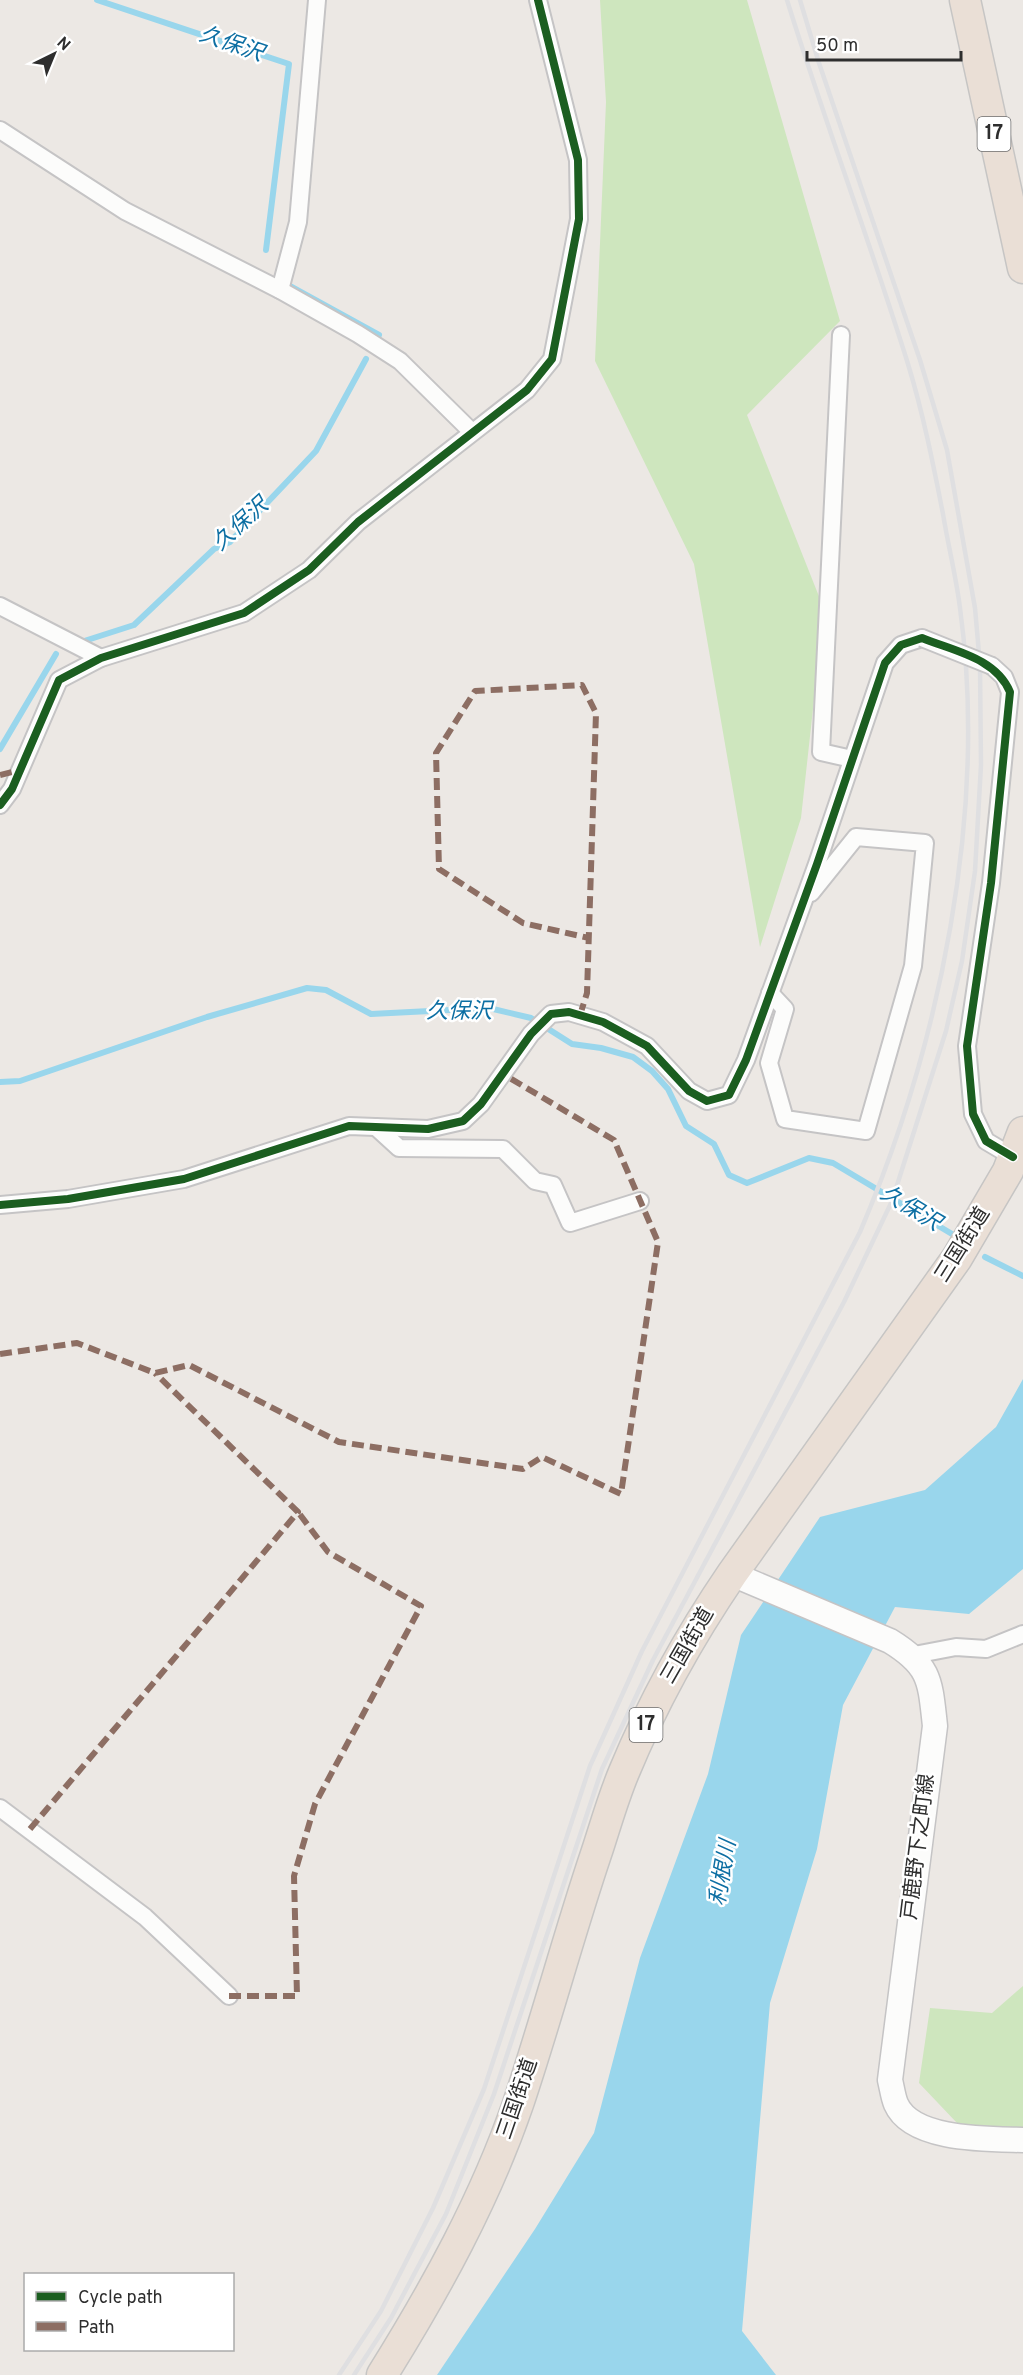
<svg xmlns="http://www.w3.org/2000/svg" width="1023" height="2375" font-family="Overpass,'Noto Sans JP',sans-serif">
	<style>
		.green { fill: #cee6be }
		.water { fill: #99d6ec }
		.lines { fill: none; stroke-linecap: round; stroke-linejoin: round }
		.stream { stroke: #99d6ec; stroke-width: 6 }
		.street-casing { stroke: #c5c4c5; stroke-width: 20 }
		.secondary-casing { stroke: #c5c4c5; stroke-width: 27 }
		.highway-casing { stroke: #c6c5c4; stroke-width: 33 }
		.street { stroke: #fcfcfb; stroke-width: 16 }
		.secondary { stroke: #fcfcfb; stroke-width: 24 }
		.highway { stroke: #eadfd6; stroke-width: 30 }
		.rail { stroke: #dfdfe1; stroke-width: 4.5 }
		.street-bridge-casing { stroke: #c5c4c5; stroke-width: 20; stroke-linecap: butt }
		.street-bridge { stroke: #fcfcfb; stroke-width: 16 }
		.quiet { stroke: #8d6e63; stroke-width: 6; stroke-dasharray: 12 6; stroke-linecap: butt }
		.cycleway-casing { stroke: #fff; stroke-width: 11 }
		.cycleway { stroke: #1b5e20; stroke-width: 8 }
		.labels { text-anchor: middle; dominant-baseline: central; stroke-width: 5; stroke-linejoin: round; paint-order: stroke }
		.shield { fill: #fff; stroke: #6d6d6d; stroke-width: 1.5 }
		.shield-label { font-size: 20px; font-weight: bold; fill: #2e2e2e }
		.street-label { font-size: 21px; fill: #2e2e2e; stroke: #fff }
		.water-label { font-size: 22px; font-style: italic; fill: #0d6fa3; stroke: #fff }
	</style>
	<rect width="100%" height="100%" fill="#ece8e4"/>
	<g class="green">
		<path d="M600 0H747L840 321 747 415 824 609 801 818 760 947 694 564 595 361 606 102Z"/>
		<path d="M1023 1986V2132L957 2123 919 2083 930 2008 992 2013Z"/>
	</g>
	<path class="water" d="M1023 1379V1569L969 1614 895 1607 843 1705 817 1849 770 2003 742 2331 776 2375H437L535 2229 594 2133 640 1958 708 1774 741 1635 820 1517 925 1490 996 1427Z"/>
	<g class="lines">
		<g class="stream">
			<path d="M97 0 289 64 266 250"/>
			<path d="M288 285 379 335"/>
			<path d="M78 643 134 625 214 549 230 542 316 451 366 359"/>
			<path d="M0 749 56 654"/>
			<path d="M0 1082 20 1081 207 1017 307 988 326 990 371 1014 489 1008 531 1018 572 1044 601 1048 633 1057 652 1071 668 1089 686 1126 714 1144 729 1175 747 1183 809 1158 833 1163 952 1234"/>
			<path d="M985 1257 1023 1276"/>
		</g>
		<defs>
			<g id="street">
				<path d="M0 130 125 211 280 290 358 334 400 361 472 432"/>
				<path d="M280 290 298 222 317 0"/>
				<path d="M841 335 821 752 852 759"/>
				<path d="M0 606 101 658"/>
				<path d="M992 666 1004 677 1010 692 991 883 967 1046 973 1114 986 1141 1013 1157"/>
				<path d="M0 805 12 789 59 680 101 658 244 613 309 570 358 522 527 390 552 359 579 219 578 160 538 0"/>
				<path d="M770 993 785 1009 769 1063 785 1119 866 1131 913 966 925 843 856 837 811 893"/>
				<path d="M376 1127 399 1148 503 1149 535 1181 553 1185 570 1223 640 1201"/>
				<path d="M0 1205 68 1199 184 1179 349 1126 428 1129 463 1121 481 1104 531 1034 551 1014 569 1012 603 1022 647 1046 689 1091 707 1101 729 1095 746 1060 817 864 885 663 901 645 922 638"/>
				<path d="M914 1655 956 1647 986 1649 1023 1634"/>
				<path d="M0 1808 145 1917 229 1996"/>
			</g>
			<path id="secondary" d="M732 1574 890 1641C931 1666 930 1681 935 1726L890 2080C892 2088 893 2097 896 2104 912 2141 989 2139 1023 2140"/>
			<g id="highway">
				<path d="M965 0 1023 268"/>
				<path d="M382 2375C435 2290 485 2200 518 2104 546 2021 568 1937 596 1854 605 1827 613 1798 624 1772 653 1702 689 1637 732 1574L957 1258 1008 1171 1023 1132"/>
			</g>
		</defs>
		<use href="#street" class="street-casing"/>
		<use href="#secondary" class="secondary-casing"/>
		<use href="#highway" class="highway-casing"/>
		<use href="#street" class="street"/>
		<use href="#secondary" class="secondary"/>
		<use href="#highway" class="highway"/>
		<g class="rail">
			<path d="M339 2375 381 2311 433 2208 484 2089 590 1766 642 1651 860 1232C940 1045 988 812 960 608 956 576 948 545 943 514 933 463 923 413 908 364 870 242 825 122 787 0"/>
			<path d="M354 2375 391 2318 446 2214 494 2094 602 1769 653 1660 844 1302 892 1201 946 1031 962 961 975 871 981 765 980 665 975 608 947 450 920 360 819 63 800 0"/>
		</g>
		<defs>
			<path id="street-bridge" d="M922 638 992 666"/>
		</defs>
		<use href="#street-bridge" class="street-bridge-casing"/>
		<use href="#street-bridge" class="street-bridge"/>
		<g class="quiet">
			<path d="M0 775 20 770"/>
			<path d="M580 1015 587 993 596 713 582 685 475 691 436 753 439 869 523 923 589 938"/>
			<path d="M0 1354 77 1343 155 1373 189 1365 339 1442 523 1469 542 1457 621 1494 658 1242 614 1140 503 1074"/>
			<path d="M30 1829 298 1512 155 1373"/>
			<path d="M229 1996H297L294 1876 315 1804 421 1606 328 1552 298 1512"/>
		</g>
		<defs>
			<g id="cycleway">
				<path d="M0 805 12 789 59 680 101 658 244 613 309 570 358 522 527 390 552 359 579 219 578 160 538 0"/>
				<path d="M0 1205 68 1199 184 1179 349 1126 428 1129 463 1121 481 1104 531 1034 551 1014 569 1012 603 1022 647 1046 689 1091 707 1101 729 1095 746 1060 817 864 885 663 901 645 922 638C954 651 996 658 1010 692L991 883 967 1046 973 1114 986 1141 1013 1157"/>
			</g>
		</defs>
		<use href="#cycleway" class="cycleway-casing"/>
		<use href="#cycleway" class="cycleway"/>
	</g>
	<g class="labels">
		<g class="shield">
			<rect x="977.5" y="117" width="33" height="34" rx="4.5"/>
			<rect x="629.5" y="1708" width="33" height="34" rx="4.5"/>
		</g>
		<g class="shield-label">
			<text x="994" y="134">17</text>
			<text x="646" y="1725">17</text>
		</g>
		<g class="street-label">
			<text transform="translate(963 1245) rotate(-58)">三国街道</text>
			<text transform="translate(688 1646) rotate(-60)">三国街道</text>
			<text transform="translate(919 1847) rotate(-83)">戸鹿野下之町線</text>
			<text transform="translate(518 2099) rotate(-71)">三国街道</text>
		</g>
		<g class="water-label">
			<text transform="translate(231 45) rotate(19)">久保沢</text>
			<text transform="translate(241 525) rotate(-42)">久保沢</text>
			<text x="459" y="1012">久保沢</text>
			<text transform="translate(910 1209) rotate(31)">久保沢</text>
			<text transform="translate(724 1873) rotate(-80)">利根川</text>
		</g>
	</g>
	<rect x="24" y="2273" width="210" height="78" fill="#ffffff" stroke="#ababab" stroke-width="1.5"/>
	<rect x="36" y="2292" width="30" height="9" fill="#1b5e20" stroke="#ababab" stroke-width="1.5"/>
	<text x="78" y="2303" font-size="18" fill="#2e2e2e">Cycle path</text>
	<rect x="36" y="2322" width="30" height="9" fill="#8d6e63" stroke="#ababab" stroke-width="1.5"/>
	<text x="78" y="2333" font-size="18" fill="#2e2e2e">Path</text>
	<g transform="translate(54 54) rotate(43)" stroke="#ffffff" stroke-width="4.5" paint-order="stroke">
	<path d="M0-4.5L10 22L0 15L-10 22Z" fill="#2e2e2e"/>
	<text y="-9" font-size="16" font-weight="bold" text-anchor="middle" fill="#2e2e2e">N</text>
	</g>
	<path d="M807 51v9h154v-9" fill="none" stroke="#2e2e2e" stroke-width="3"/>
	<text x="816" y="51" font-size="18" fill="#2e2e2e" stroke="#ffffff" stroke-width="4.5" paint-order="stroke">50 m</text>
</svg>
